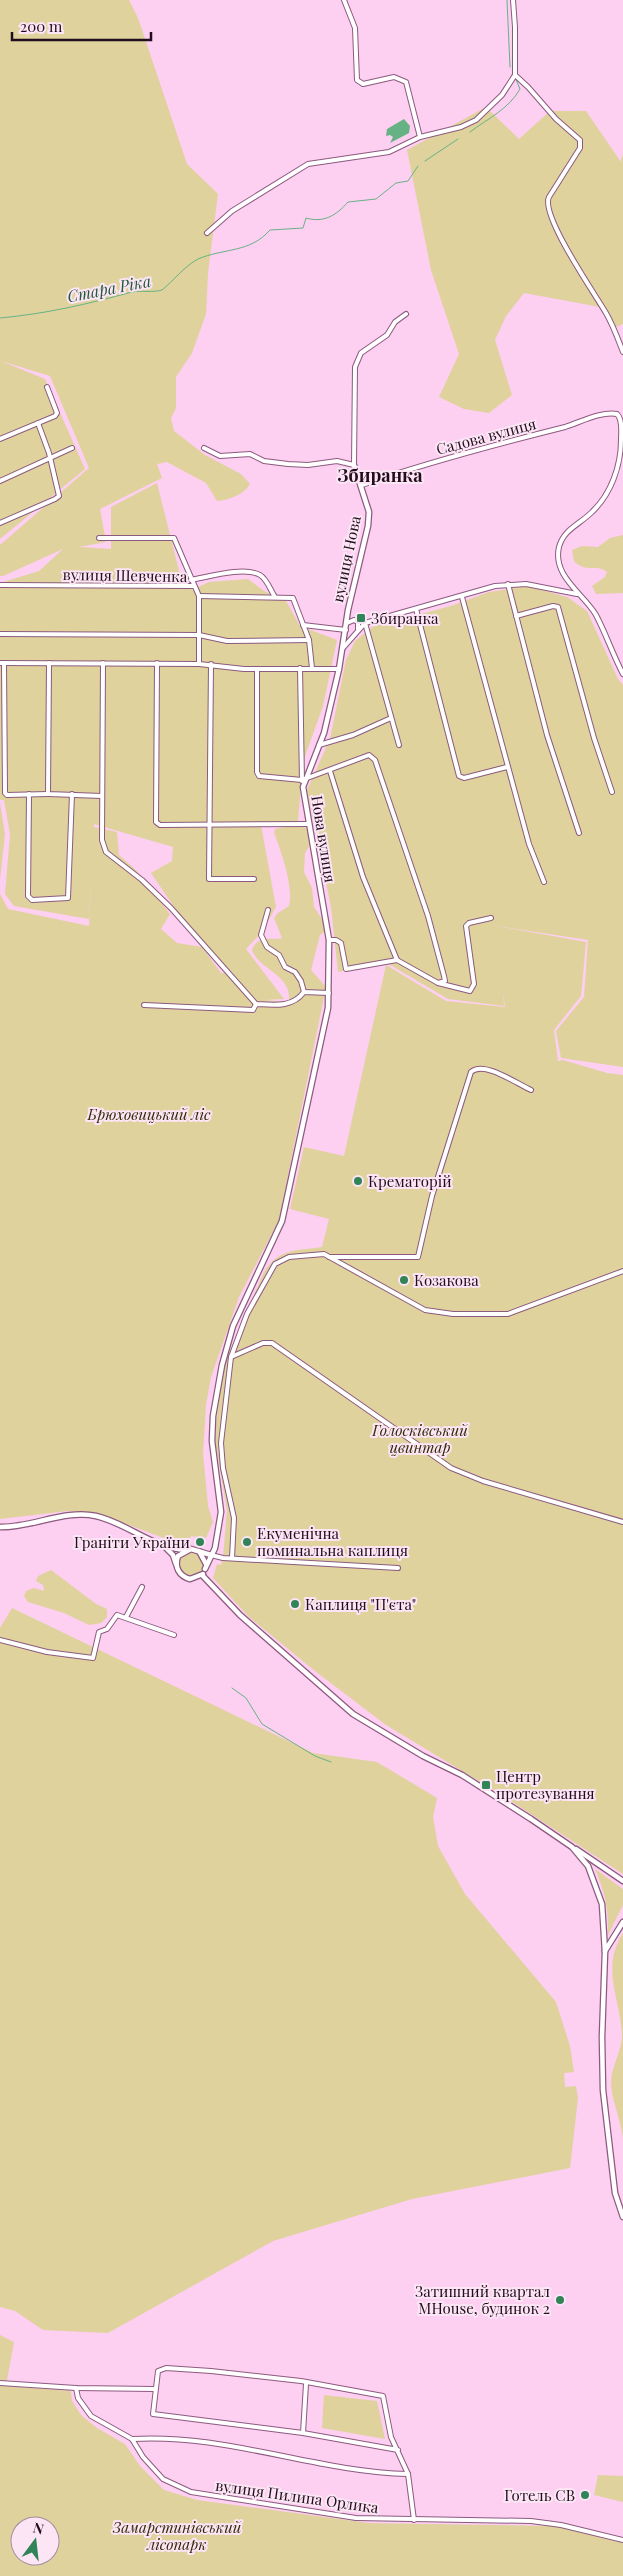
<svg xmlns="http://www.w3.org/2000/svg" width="623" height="2576" font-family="'Playfair Display',serif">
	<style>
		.green { fill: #dfd29d; fill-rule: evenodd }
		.water { fill: #67b285 }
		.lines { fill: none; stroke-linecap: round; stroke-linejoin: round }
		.stream { stroke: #67b285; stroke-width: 1 }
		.minor-casing { stroke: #8c5a7f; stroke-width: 6 }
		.tertiary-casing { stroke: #8c5a7f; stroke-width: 7 }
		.minor { stroke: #fff; stroke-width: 4 }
		.tertiary { stroke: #fff; stroke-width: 4.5 }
		.poi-dot { fill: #308457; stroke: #fce5f5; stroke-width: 2 }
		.labels { text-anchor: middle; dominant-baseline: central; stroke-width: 4; stroke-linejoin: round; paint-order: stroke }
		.street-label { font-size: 15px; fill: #210d1c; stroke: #fce5f5 }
		.poi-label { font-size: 15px; fill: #210d1c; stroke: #fce5f5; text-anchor: start }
		.park-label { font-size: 15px; font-style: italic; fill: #312906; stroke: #fce5f5 }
		.water-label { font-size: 16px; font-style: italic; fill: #22593a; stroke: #fce5f5 }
		.quarter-label { font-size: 18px; font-weight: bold; fill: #210d1c; stroke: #fce5f5 }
	</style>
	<rect width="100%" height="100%" fill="#fdcff1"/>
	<g class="green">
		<path d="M0 0H129L138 18 187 164 218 194 208 273 206 314 192 353 176 377V408L171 418 174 431 205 455 241 474 250 484C244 495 228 500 217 501L206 483 167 462 157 464 162 478 100 509 106 542 79 547 111 549V507L157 483 179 571 192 590 209 582 248 579 264 591 286 601 300 626 337 640 323 706 303 762 298 821 261 825 276 907 261 933 246 949 284 999 265 1000 286 1002 289 999C291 974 256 968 252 949 260 934 271 941 282 938L274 918 278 913 289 906C294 888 281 850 274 833L275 829 294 825 303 826 307 829 310 845 305 853 304 872 312 888 314 907 322 919 325 931 320 935 311 970 326 987 279 1220 239 1297 211 1377 206 1405 203 1453 208 1506 213 1522 206 1538 191 1536 190 1542 177 1543 97 1513 68 1511 0 1519V894L8 909 89 926 92 866 89 919 14 906 5 894 10 834 4 800H0V583L39 571 63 549 3 576H0V545L89 468 50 376 1 361 45 379 85 469 0 539ZM94 824 173 847 172 861 151 873 183 920 231 972 221 973 202 947 177 943 161 929 170 914 136 870 119 855 117 832 94 827Z"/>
		<path d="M486 107 519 139 550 111H586L621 162 623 153V324L616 327 600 307 524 293 506 316 495 340 512 395 489 413 464 409 439 397 459 354 431 270 407 150Z"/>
		<path d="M623 535V593L596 594 592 586 605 577 607 572C596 563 586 574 574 561L572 550 582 546 598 547 610 538Z"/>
		<path d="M527 586 567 597 587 611 618 679 623 685V1067L561 1058 556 1031 584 997 588 940 491 925 586 942 581 996 554 1030 558 1061 563 1060 607 1073 623 1075V1874L497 1792 386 1725 315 1671 249 1617 213 1578 217 1564 221 1565 223 1558 227 1510 215 1441 218 1401 225 1362 264 1272C280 1248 295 1251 322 1247L329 1219 290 1209 304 1147 344 1156 386 965 446 1001 505 1007 503 992 504 1006 448 999 387 963 338 972 331 907 307 790 330 739 346 660 355 641 372 627 451 606 489 592Z"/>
		<path d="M0 803 5 834 0 880Z"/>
		<circle cx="191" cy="1564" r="14"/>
		<path d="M51 1570 96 1604 107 1609V1617L101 1623 89 1625 64 1613 28 1602 24 1596 26 1591 34 1588 44 1591 43 1585 36 1581 38 1576Z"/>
		<path d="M12 1608 313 1753 377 1762 437 1798 433 1817 438 1846 465 1894 556 2002 570 2046 574 2072 564 2073 565 2087 576 2086 578 2098 570 2168 412 2199 273 2241 108 2333 43 2330 15 2311 0 2307V1628Z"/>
		<path d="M595 1869 623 1889V1905L608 1935C609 1910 605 1892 595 1869Z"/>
		<path d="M623 1933V2138C621 2119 611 2100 611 2081 612 2065 623 2049 622 2033 619 1995 601 1968 623 1933Z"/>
		<path d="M0 2335 14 2342 6 2386 71 2391 72 2401 81 2415 97 2428 125 2444 140 2466 164 2490 197 2500 369 2523 555 2526 623 2543V2576H0ZM20 2526H50V2556H20Z"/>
		<path d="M324 2395 377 2401 385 2439 322 2428Z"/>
		<path d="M598 2475 623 2476V2502L594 2495Z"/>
	</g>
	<path class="water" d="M404 119 410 126 409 133 390 143 393 137 390 135 386 136 387 129Z"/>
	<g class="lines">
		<g class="stream">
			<path d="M507 0 510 67"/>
			<path d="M470 132C487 119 509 109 520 89L515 77"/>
			<path d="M425 161 458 139"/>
			<path d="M0 318C45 314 88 304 132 292 142 290 152 293 162 290 173 281 186 265 198 259 224 248 250 253 270 230L303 228 306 218C323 223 336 216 348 202L376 199 396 183 408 181 418 166"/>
			<path d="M232 1688 246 1698 262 1724 315 1756 331 1762"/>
		</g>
		<defs>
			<g id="minor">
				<path d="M344 0 355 28 357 80 363 84 394 77 406 82 420 137"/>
				<path d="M515 75 528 87 556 119 580 140V148L549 197C540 215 595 294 606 313 613 325 618 339 623 352"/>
				<path d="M207 233 232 211 308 164 389 152 420 137 461 127 476 120 502 95 515 75V27L513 0"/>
				<path d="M0 439 55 416 57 413 47 387"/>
				<path d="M204 448 220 456 250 454 264 461 288 464 308 465 337 461 354 465 355 367 361 353 387 335 395 322 406 314"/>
				<path d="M0 481 72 448"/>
				<path d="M362 485C429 462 497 444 565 427 581 422 601 411 617 414 623 420 621 432 621 440 621 466 611 494 592 512 579 525 564 529 559 547 552 576 584 594 596 615 606 634 613 655 623 674"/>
				<path d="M0 523 55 499 59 496 49 453 38 423"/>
				<path d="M99 538H174L199 596V664"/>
				<path d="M191 580C208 577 244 566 260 575 267 579 271 591 275 597"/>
				<path d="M508 584 547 735 579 833"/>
				<path d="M0 585 194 586"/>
				<path d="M199 596 293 598 309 640 312 668"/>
				<path d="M462 597 529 844 544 882"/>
				<path d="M416 609 459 776 464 778 507 767"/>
				<path d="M516 616 553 606 558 607 594 738 612 792"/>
				<path d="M347 623 354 620 358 622V629"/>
				<path d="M365 623 399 745"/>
				<path d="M303 625 346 630"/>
				<path d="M0 634 199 635 227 641 309 640"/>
				<path d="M343 648 365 623 495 586 526 584 577 594"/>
				<path d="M0 663 199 664 244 669H339"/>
				<path d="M4 663 5 793 7 795 48 794"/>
				<path d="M49 663 48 794 102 796"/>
				<path d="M103 663 102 840 106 852 142 880 171 908 256 1004"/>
				<path d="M157 663 156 822 160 825 308 824"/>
				<path d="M211 664 209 879H254"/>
				<path d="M300 668 302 781"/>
				<path d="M257 669V772L259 776 302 780 369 755 375 760 428 916 444 976 445 981 438 983"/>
				<path d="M319 745 353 735 391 718"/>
				<path d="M330 771 363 877 397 960"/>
				<path d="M29 794 28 896 32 900 68 898 72 794"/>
				<path d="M268 910 261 935 267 947 279 955 285 967 295 972 301 981 304 992"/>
				<path d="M329 940H336L341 943 346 969 397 960 438 983 470 991 474 984 466 926 469 923 491 918"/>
				<path d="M144 1005 253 1010 256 1004C274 1005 292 1008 304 992L329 993"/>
				<path d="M329 1257H418L432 1196 471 1072C484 1060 517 1084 531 1090"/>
				<path d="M231 1357 263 1343H272L451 1468 483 1481 623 1522"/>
				<path d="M211 1555 223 1558 398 1568"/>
				<path d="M232 1558 234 1518 223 1468 221 1443 231 1357 247 1314 275 1264 289 1257 324 1254 425 1310 453 1314H508L623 1271"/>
				<path d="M126 1617 142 1587"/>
				<path d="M0 1640 47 1652 93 1658 99 1632 107 1629 117 1615 174 1635"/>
				<path d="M0 2383 76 2388 155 2389"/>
				<path d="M76 2388 78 2398 91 2416 132 2439 143 2457 163 2479 191 2492 356 2518 531 2521 561 2525 623 2540"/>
				<path d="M303 2433 306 2384"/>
				<path d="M132 2439C225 2433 316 2472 408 2474"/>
				<path d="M398 2450 303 2433 153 2414 158 2371 166 2368 211 2371 301 2381 383 2396 391 2437 408 2474 414 2520"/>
			</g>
			<g id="tertiary">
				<path d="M0 1527C31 1528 65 1509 96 1516 127 1523 152 1548 186 1550"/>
				<path d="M166 1548 173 1555 176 1564"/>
				<path d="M199 1551 206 1564"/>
				<path d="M205 1569 215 1548 221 1512 212 1441 213 1416 222 1365 233 1326 282 1221 328 1008 329 940 303 787 324 733 339 669 348 610 368 526 369 512 354 465"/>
				<path d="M203 1574 190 1579C179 1576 174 1567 178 1556L191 1549 211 1555"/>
				<path d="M202 1575 240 1615 353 1714 423 1756 462 1775 531 1819 572 1847 588 1866 602 1904 605 1952 602 2037 603 2090 615 2193 623 2217"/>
				<path d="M576 1849 623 1881"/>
				<path d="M605 1951 623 1922"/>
			</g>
		</defs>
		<use href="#minor" class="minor-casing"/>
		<use href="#tertiary" class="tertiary-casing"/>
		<use href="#minor" class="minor"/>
		<use href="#tertiary" class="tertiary"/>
	</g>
	<g class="poi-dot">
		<rect x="356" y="613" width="10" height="10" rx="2.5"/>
		<circle cx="358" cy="1181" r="5"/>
		<circle cx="404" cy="1280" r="5"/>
		<circle cx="200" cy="1542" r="5"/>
		<circle cx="247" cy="1542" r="5"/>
		<circle cx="295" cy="1604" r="5"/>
		<rect x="481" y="1780" width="10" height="10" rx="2.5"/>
		<circle cx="560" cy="2300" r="5"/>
		<circle cx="585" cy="2495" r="5"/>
	</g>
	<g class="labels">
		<g class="street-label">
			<text transform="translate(486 436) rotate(-15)">Садова вулиця</text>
			<text transform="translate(346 559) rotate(-78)">вулиця Нова</text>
			<text transform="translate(125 575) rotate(1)">вулиця Шевченка</text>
			<text transform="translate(324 839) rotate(81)">Нова вулиця</text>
			<text transform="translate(297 2496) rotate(8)">вулиця Пилипа Орлика</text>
		</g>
		<g class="poi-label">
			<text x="371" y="618">Збиранка</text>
			<text x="368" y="1181">Крематорій</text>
			<text x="414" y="1280">Козакова</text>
			<text x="257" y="1533">Екуменічна<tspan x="257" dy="17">поминальна каплиця</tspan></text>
			<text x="190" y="1542" text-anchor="end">Граніти України</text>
			<text x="305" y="1604">Каплиця "П'єта"</text>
			<text x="496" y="1776">Центр<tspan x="496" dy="17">протезування</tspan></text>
			<text x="550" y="2291" text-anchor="end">Затишний квартал<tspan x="550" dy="17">MHouse, будинок 2</tspan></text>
			<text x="575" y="2495" text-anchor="end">Готель СВ</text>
		</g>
		<g class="park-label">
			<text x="149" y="1114">Брюховицький ліс</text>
			<text x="420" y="1430">Голосківський<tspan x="420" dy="17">цвинтар</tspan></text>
			<text x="177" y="2527">Замарстинівський<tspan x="177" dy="17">лісопарк</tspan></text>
		</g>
		<g class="water-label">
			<text transform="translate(109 288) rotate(-11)">Стара Ріка</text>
		</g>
		<g class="quarter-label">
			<text x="380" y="475">Збиранка</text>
		</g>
	</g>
	<g transform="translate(35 2541) rotate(15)"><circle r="24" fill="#fce5f5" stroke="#a48f9e"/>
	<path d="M0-4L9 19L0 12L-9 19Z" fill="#308457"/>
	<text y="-8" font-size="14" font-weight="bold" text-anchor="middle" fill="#210d1c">N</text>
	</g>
	<path d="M12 32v8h139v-8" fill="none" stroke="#210d1c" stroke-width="2.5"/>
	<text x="20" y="32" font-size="15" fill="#210d1c" stroke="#fce5f5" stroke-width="4" paint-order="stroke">200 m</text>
</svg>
